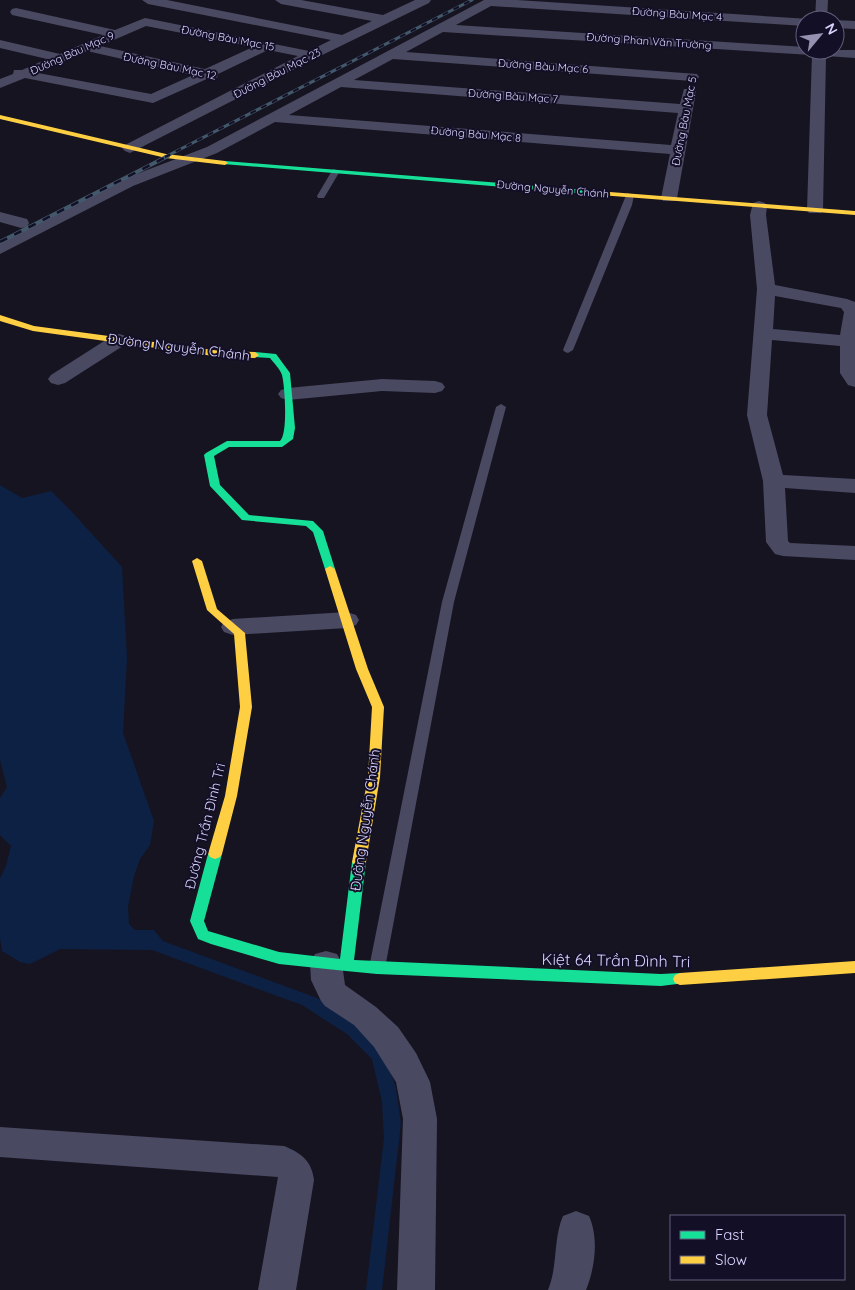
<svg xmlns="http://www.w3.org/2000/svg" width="855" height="1290" font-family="Quicksand,sans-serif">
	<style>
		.water { fill: #0d2144 }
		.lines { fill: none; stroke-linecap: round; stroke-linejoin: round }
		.lane { fill: #4a4962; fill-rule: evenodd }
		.street { fill: #4a4962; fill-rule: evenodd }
		.fast { fill: #16e098; fill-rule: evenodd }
		.slow { fill: #ffcf43; fill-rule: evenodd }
		.rail-far1-casing { stroke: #43596b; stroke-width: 3 }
		.rail-casing { stroke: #43596b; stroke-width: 4 }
		.rail-far1 { stroke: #130f26; stroke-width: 2; stroke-dasharray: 6; stroke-linecap: butt }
		.rail { stroke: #130f26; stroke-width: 2.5; stroke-dasharray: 8; stroke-linecap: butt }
		.labels { text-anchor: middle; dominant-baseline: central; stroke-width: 4; stroke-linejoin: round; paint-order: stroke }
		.far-street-label { font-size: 11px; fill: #d9d4ff; stroke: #130f26 }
		.street-label { font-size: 14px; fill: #d9d4ff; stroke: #130f26 }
		.near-street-label { font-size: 16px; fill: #d9d4ff; stroke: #130f26 }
	</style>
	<rect width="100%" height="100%" fill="#161421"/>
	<path class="water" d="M0 485 22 498 51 491 72 512 122 567 127 658 123 733 154 821 150 845 140 859 134 876 128 907 129 924 135 930H154L163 941 317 998 349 1020 386 1055 396 1089 401 1123 382 1290H366L384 1138 382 1102 372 1059 347 1034 302 1005 152 950 60 949 30 964 20 962 2 951 0 938V878L6 866 11 846 0 835V798L7 787 0 760Z"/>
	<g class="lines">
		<g class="lane">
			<path d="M333 169 340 171 324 198H318L317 196Z"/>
			<path d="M627 193 634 195 632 205 573 350 568 353 565 352 563 350Z"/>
			<path d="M501 404 506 407 454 602 385 968 383 972 377 974 371 972 369 968 442 602 496 407Z"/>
		</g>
		<g class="street">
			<path d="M142 0H167L342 35 372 21 281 4 275 0H301L383 15 415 0H431L429 3 316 58 130 153 125 151 122 148 125 145 298 56 268 50 218 74 217 78H209L153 103 25 78 0 88V79L13 74 14 70H22L47 59 0 48V40L60 54 103 35 12 15 10 12 12 9 16 8 115 30 145 18 309 51 331 40 148 4ZM146 26 253 47 205 69 100 46ZM87 51 193 75 151 94 38 73Z"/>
			<path d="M484 0H517L809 19 805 20V26L491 6 456 25 805 47V50H855V58L826 56 823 210 821 213H809L807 210 812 55 443 32 406 52 697 74 699 77 697 80 692 81 393 59 354 80 680 104 684 89H694L696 92 677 198 675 201H663L661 198 670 154 275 122 217 153 133 186 0 254V242L121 180 207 147ZM341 87 678 113 671 145 289 115Z"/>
			<path d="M816 0H828L827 20H815Z"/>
			<path d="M835 20 855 21V29L835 28Z"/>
			<path d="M759 201 765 203 767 206 766 215 775 285 847 299 855 302V387L848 385 840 373V346L772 340 767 415 783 475 855 479V493L785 488 788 541 790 543 855 546V560L783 556 775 554 766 542 763 481 747 415 757 289 750 215 753 203ZM775 296 841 308 844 312 840 335 773 329Z"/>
			<path d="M0 212 27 219 29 223 27 227 21 228 0 222Z"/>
			<path d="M119 334 126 336 128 340 126 344 65 383 58 385 51 383 48 379 51 375 112 336Z"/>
			<path d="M382 379 435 381 442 383 445 387 442 391 435 393 382 391 288 400 281 398 278 394 281 390 288 388Z"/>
			<path d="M347 612 356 615 359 620 356 625 347 628 233 635 224 632 221 627 224 622 233 619Z"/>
			<path d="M326 951 337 954 342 963 345 985 376 1007 398 1027 416 1053 430 1082 437 1119 435 1290H397L403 1119 396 1082 374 1047 354 1025 325 1006 321 1001 311 980 310 963 315 954Z"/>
			<path d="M0 1127 284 1146C301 1153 312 1161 314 1180L296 1290H258L278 1177 0 1157Z"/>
			<path d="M576 1211 589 1216C599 1238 595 1268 586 1290H548C558 1266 553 1239 563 1216Z"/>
		</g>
		<g class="fast">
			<path d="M225 161 600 191 604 193 600 195 223 164 222 163Z"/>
			<path d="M255 352 276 354 290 373 295 428 293 439 282 447H229L214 456 220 485 249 515 313 521 323 531 335 569 334 571 330 572 325 569 313 532 306 526 242 520 210 486 204 455 206 453 227 441H280C288 434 285 387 282 375 280 369 274 363 270 358L252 357 251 355Z"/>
			<path d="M215 849 220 851 222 854 204 921 208 931 279 952 340 959 352 862 354 859 359 857 364 859 366 862 354 960 661 974 680 973 685 975 687 979 685 983 661 986 377 974 346 971 279 964 211 944 198 939 190 921 208 854 210 851Z"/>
		</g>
		<g class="slow">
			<path d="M0 115 166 154 225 161 228 163 225 165 166 158 0 119Z"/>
			<path d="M597 191 855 211V215L600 195H597Z"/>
			<path d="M0 315 34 326 221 351 255 352 259 355 255 358 221 357 33 331 0 321Z"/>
			<path d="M197 558 202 561 217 609 245 633 252 707 237 796 222 854 220 857 215 859 210 857 208 854 225 796 240 707 234 634 207 610 192 561Z"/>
			<path d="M330 566 335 569 368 669 384 707 380 777 366 862 364 865 359 867 354 865 352 862 368 777 372 707 356 669 325 569Z"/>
			<path d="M855 961V973L680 985 675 983 673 979 675 975 680 973Z"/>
		</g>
		<defs>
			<path id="rail-far1" d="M165 157 472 0"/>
			<path id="rail" d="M0 242 168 156"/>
		</defs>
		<use href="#rail-far1" class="rail-far1-casing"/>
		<use href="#rail" class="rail-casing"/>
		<use href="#rail-far1" class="rail-far1"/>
		<use href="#rail" class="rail"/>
	</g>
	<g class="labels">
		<g class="far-street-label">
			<text transform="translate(677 14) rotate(4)">Đường Bàu Mạc 4</text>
			<text transform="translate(228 38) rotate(11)">Đường Bàu Mạc 15</text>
			<text transform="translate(649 41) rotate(4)">Đường Phan Văn Trường</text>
			<text transform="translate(72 53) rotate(-24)">Đường Bàu Mạc 9</text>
			<text transform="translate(170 66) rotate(12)">Đường Bàu Mạc 12</text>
			<text transform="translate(543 66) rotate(4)">Đường Bàu Mạc 6</text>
			<text transform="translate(277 73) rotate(-27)">Đường Bàu Mạc 23</text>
			<text transform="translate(513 96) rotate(4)">Đường Bàu Mạc 7</text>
			<text transform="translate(684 121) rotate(-79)">Đường Bàu Mạc 5</text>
			<text transform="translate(476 134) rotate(5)">Đường Bàu Mạc 8</text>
			<text transform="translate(553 189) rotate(5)">Đường Nguyễn Chánh</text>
		</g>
		<g class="street-label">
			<text transform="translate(179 347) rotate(7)">Đường Nguyễn Chánh</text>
			<text transform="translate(365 820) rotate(-82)">Đường Nguyễn Chánh</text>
			<text transform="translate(205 826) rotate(-76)">Đường Trần Đình Tri</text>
		</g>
		<g class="near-street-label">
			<text transform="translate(616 960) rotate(1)">Kiệt 64 Trần Đình Tri</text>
		</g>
	</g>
	<rect x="670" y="1215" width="175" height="65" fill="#130f26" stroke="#625e7d"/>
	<rect x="680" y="1231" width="25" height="8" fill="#16e098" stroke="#625e7d"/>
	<text x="715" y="1240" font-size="15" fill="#d9d4ff">Fast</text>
	<rect x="680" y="1256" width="25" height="8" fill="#ffcf43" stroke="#625e7d"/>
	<text x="715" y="1265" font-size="15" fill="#d9d4ff">Slow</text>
	<g transform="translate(820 35) rotate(61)"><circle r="24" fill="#130f26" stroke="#625e7d"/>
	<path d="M0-4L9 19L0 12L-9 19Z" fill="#9591b1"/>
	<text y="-8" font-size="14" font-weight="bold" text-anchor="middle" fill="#d9d4ff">N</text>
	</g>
</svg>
